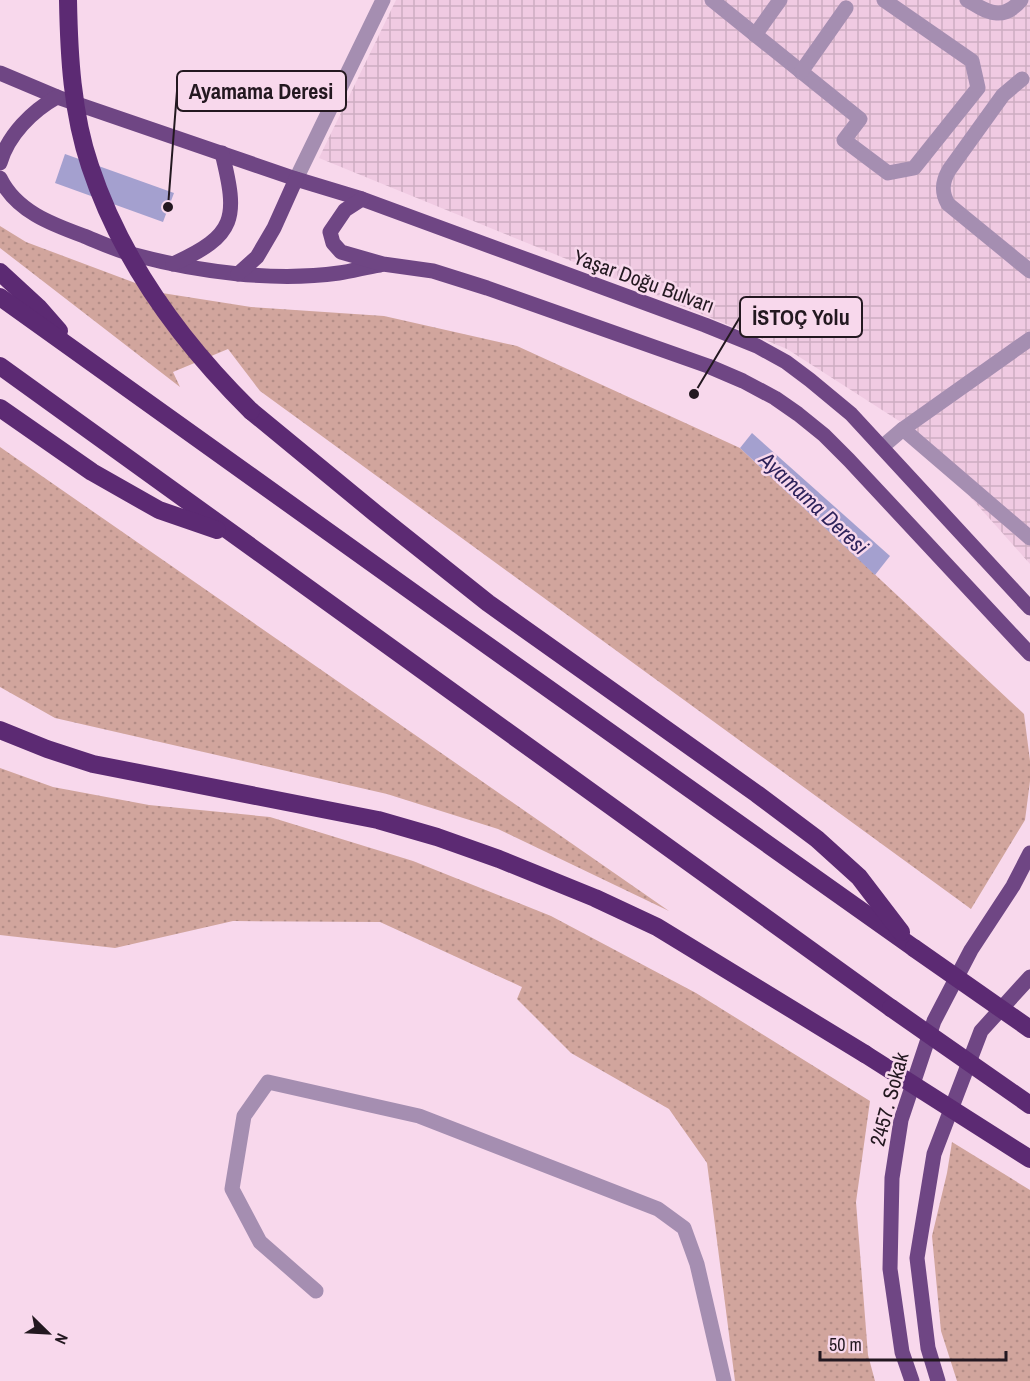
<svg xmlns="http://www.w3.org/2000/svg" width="1030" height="1381" font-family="'Archivo Narrow',sans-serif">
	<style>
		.industrial { fill: url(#industrial-grid) }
		.green { fill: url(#green-dots) }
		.water { fill: #a4a0cf }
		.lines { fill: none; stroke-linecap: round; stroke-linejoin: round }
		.minor { stroke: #a58eb1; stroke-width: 15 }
		.major { stroke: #6f4684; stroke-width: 15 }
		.highway { stroke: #5c2a73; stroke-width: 18 }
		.highway-bridge { stroke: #5c2a73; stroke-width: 18 }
		.labels { text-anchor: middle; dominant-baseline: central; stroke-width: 5; stroke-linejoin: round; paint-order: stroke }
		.street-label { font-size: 21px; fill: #231820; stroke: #f8d8ec }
		.water-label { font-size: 22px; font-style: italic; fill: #2e235b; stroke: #f8d8ec }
		.leader { fill: none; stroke: #231820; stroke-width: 2 }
		.callout-dot { fill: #231820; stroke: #f8d8ec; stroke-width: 2 }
		.callout { fill: #f8d8ec; stroke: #231820; stroke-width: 2 }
		.callout-label { font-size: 22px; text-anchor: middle; font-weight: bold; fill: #231820 }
	</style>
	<defs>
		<pattern id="industrial-grid" width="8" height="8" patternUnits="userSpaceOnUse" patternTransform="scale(1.5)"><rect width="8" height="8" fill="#f0cae2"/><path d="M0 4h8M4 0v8" fill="none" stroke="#ceadc2"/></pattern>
		<pattern id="green-dots" width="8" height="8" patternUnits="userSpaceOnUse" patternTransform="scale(1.5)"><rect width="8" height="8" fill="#d1a59d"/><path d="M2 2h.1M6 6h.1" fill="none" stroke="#b38d87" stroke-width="1.8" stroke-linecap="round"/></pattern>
	</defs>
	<rect width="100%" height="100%" fill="#f8d8ec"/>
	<path class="industrial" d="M396 0H1030V564L907 426 787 349 319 158Z"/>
	<g class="green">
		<path d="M0 226 26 242 162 293 251 307 384 316 517 346 740 448 1024 714 1030 761V781L1025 820 971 909 260 391 228 349 173 372 180 387 0 248Z"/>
		<path d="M0 447 669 911 498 829 387 794 55 718 0 687Z"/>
		<path d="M0 768 53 787 149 805 270 817 413 861 551 916 696 993 870 1101 856 1202 868 1355 875 1381H735L707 1163 669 1109 571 1053 517 999 522 987 380 922 233 921 115 948 0 935Z"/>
		<path d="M952 1142 1030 1190V1381H957L941 1331 932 1236 947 1173Z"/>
	</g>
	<g class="water">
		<path d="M65 154 174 193 163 222 55 183Z"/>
		<path d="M752 433 890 556 875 575 740 448Z"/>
	</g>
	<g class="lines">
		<g class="minor">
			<path d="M712 0 860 119 844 140 888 173 914 168 978 88 972 61 884 0"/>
			<path d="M967 0C987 12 1003 22 1021 0"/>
			<path d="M755 35 780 0"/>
			<path d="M801 72 846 8"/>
			<path d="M1022 79 1003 95 949 170C942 182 941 192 948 204L1030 271"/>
			<path d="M296 179 383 0"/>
			<path d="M903 429 1030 339"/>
			<path d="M882 447 903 429 1030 538"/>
			<path d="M316 1291 260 1242 232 1189 244 1116 268 1082 419 1116 658 1209 684 1228 697 1264 724 1381"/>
		</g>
		<g class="major">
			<path d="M0 73 57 97 296 179 362 199 705 325 757 346 786 362 810 380 851 414 1030 608"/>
			<path d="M0 163C8 135 32 111 57 97"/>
			<path d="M0 178C16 211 51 224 84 236 101 243 118 251 135 255 199 272 274 282 339 273 353 271 366 267 380 265"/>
			<path d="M362 199 345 210 330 232 333 243 341 252 383 264 433 271 487 288 708 366 743 381 775 398 798 414 824 435 849 460 1030 654"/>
			<path d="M173 264C237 235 238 218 222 153"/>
			<path d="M238 274 257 257 274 228 296 179"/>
			<path d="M912 1381 902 1352 890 1269 892 1178 901 1120 934 1021 971 950 1013 886 1030 853"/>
			<path d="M938 1381 928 1348 917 1258 934 1154 981 1031 1030 977"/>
		</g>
		<g class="highway">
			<path d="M0 272 38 307 59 331"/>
			<path d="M0 297 446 616 914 948"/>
			<path d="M0 366 891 1008"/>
			<path d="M0 408 92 472 159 510 217 530"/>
			<path d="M251 411 375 513 488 603 757 794 817 839 859 877 901 932"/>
			<path d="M0 730 47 749 93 764 378 820 437 837 499 859 595 898 657 927 865 1054"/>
		</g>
		<g class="highway-bridge">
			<path d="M68 0C69 55 72 113 90 166 121 260 181 342 251 411"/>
			<path d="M914 948 1030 1029"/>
			<path d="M891 1008 1030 1105"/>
			<path d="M865 1054 1030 1159"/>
		</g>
	</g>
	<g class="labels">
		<g class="street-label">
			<text transform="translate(644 281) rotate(20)">Yaşar Doğu Bulvarı</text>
			<text transform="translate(889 1099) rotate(-75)">2457. Sokak</text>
		</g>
		<g class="water-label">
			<text transform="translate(814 503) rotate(43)">Ayamama Deresi</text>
		</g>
	</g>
	<path class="leader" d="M168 207L177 91M694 394L740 317"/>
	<g class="callout-dot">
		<circle cx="168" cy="207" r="6"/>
		<circle cx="694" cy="394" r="6"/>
	</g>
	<g class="callout">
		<rect x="177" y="71" width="169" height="40" rx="6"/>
		<rect x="740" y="297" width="122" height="40" rx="6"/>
	</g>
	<g class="callout-label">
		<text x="261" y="99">Ayamama Deresi</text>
		<text x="801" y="325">İSTOÇ Yolu</text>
	</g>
	<g transform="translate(48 1333) rotate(114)" stroke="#f8d8ec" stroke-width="4.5" paint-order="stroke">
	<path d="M0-4.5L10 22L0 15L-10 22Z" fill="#231820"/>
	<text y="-9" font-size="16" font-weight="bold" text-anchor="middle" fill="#231820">N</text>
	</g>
	<path d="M820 1351v9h186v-9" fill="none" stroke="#231820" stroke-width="3"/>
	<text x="829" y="1351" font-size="18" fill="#231820" stroke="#f8d8ec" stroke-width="4.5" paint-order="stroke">50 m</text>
</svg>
